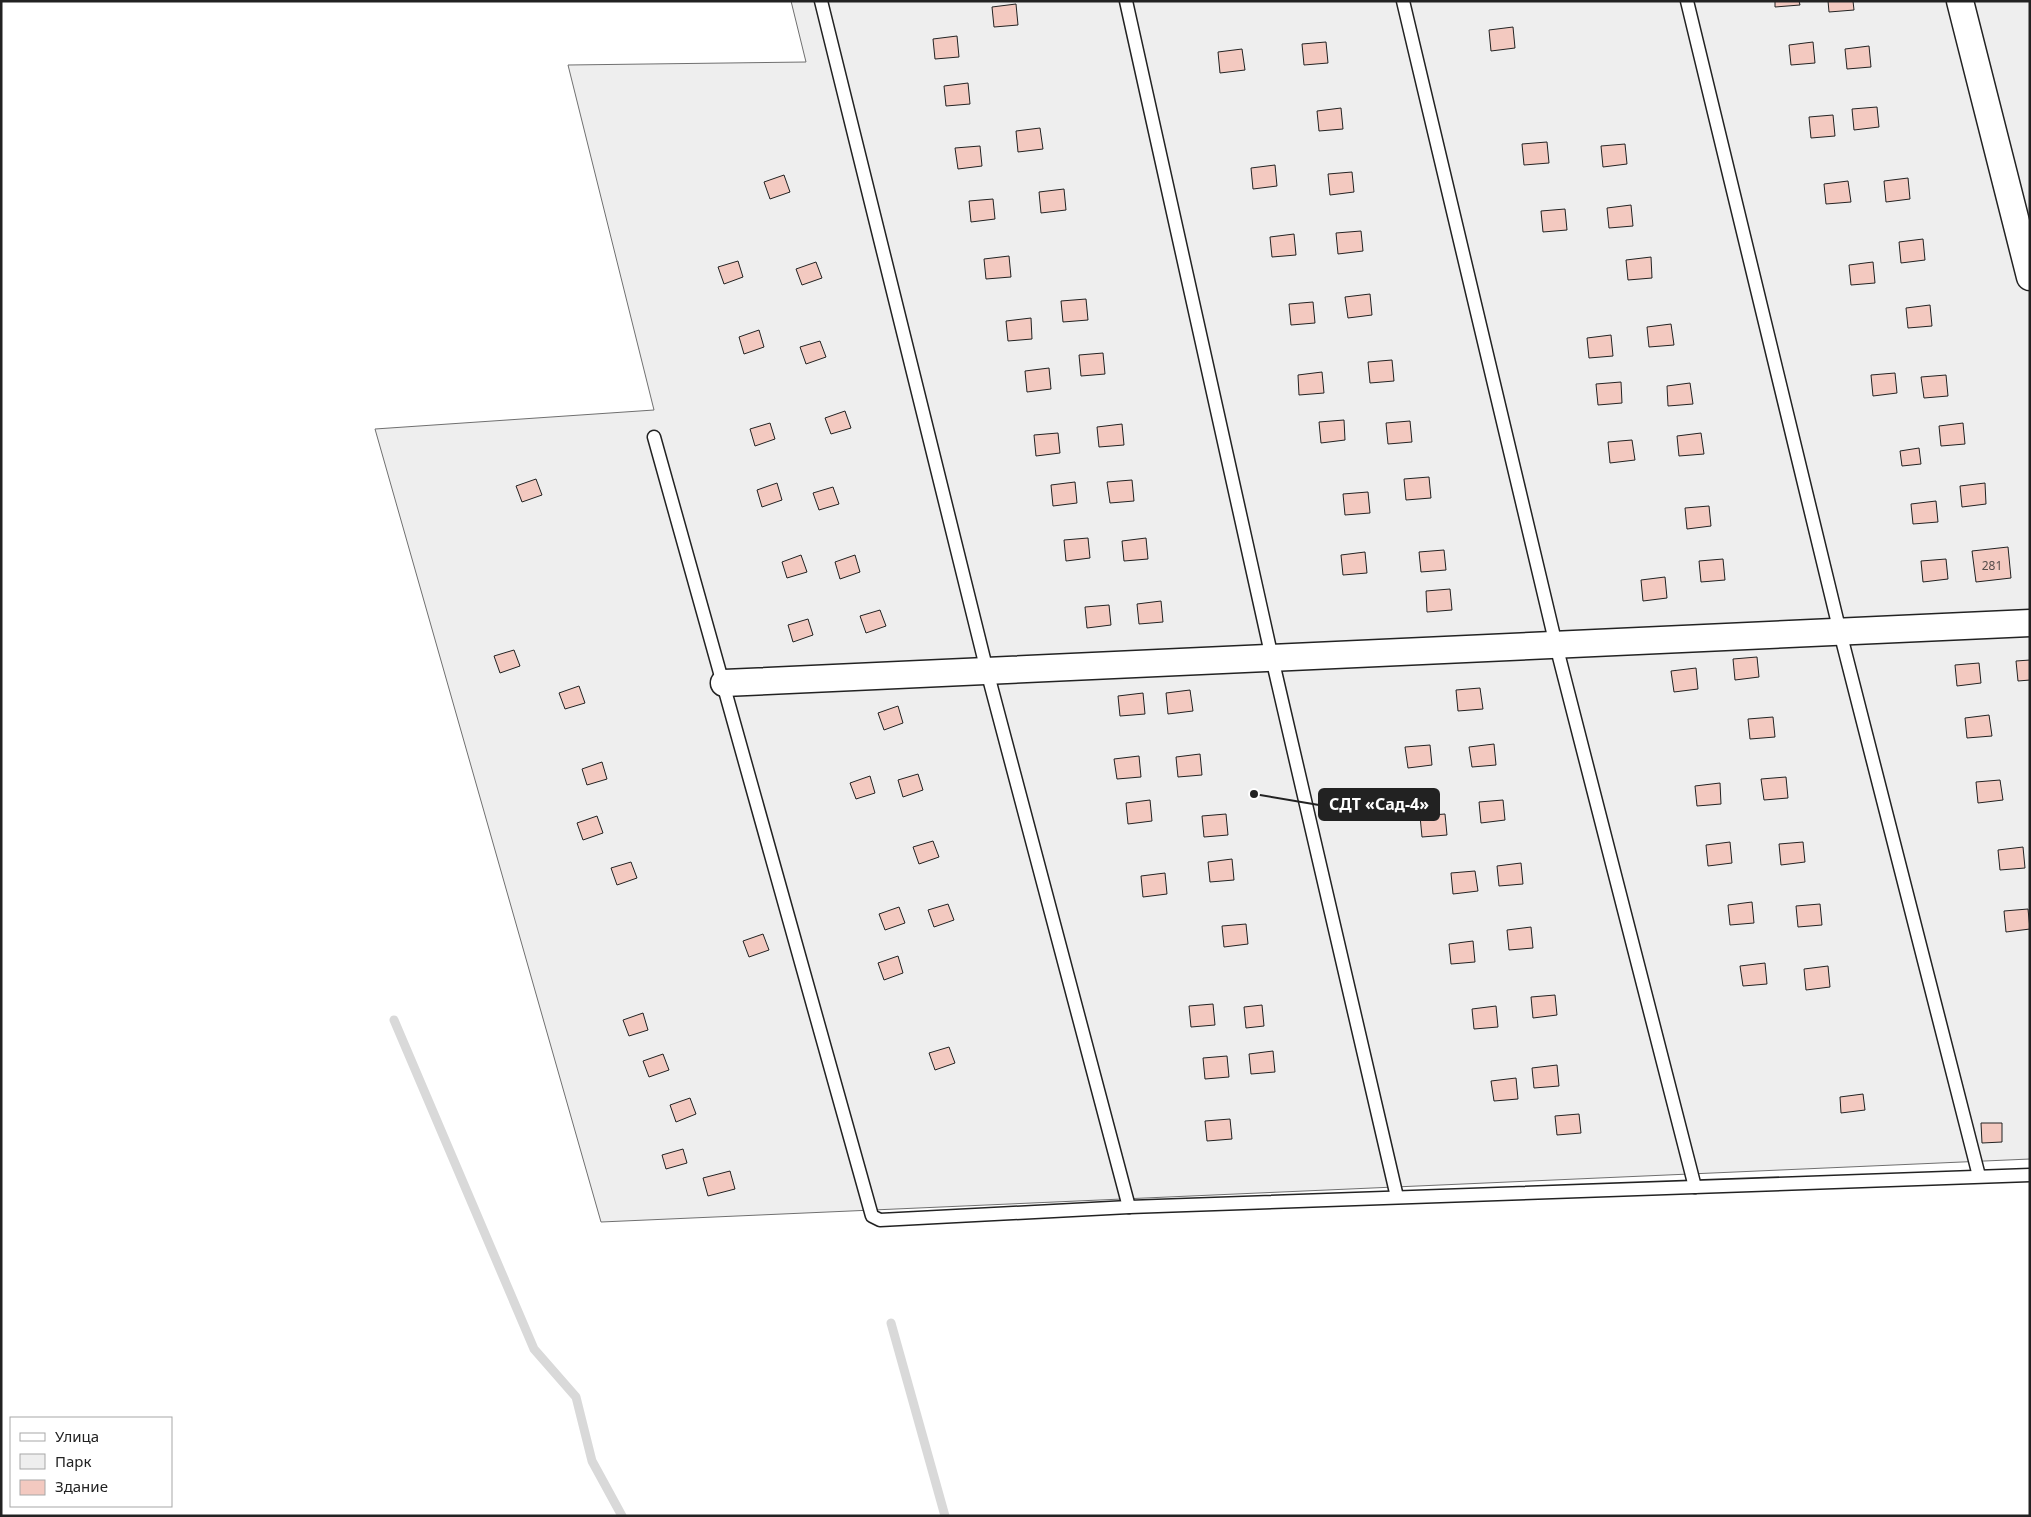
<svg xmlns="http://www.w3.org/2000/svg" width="2031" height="1517" font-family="'Noto Sans',sans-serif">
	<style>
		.green { fill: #eee; stroke: #6f6f6f }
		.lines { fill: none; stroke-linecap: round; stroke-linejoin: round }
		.stream { stroke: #d9d9d9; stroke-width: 9 }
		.building { fill: #f3c9c0; stroke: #222 }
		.service-casing { stroke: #222; stroke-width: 15 }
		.minor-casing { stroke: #222; stroke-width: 29 }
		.service { stroke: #fff; stroke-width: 12 }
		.minor { stroke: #fff; stroke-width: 26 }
		.labels { text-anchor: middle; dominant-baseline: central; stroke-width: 4; stroke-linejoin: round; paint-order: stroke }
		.number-label { font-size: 12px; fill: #564c4a }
		.leader { fill: none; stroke: #222; stroke-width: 2 }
		.callout-dot { fill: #222; stroke: #fff; stroke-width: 2 }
		.callout { fill: #222; stroke: #222; stroke-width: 2 }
		.callout-label { font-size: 16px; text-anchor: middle; font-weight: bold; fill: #fff }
	</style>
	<rect width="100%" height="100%" fill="#fff"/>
	<path class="green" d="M791 1H2030V1159L601 1222 375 429 654 410 568 65 806 62Z"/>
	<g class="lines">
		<g class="stream">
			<path d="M394 1020 534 1349 576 1397 592 1461 622 1516"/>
			<path d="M891 1323 945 1516"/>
		</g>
	</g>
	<g class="building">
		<path d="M1775 1H1799L1800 5 1775 7Z"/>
		<path d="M1828 1H1853L1854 10 1829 12Z"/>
		<path d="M1016 4 1018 25 994 27 992 7Z"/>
		<path d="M1513 27 1515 48 1491 51 1489 30Z"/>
		<path d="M957 36 959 57 935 59 933 39Z"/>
		<path d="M1326 42 1328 63 1304 65 1302 44Z"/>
		<path d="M1813 42 1815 63 1791 65 1789 45Z"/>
		<path d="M1869 46 1871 67 1847 69 1845 49Z"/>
		<path d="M1242 49 1245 70 1220 73 1218 52Z"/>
		<path d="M968 83 970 104 946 106 944 86Z"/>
		<path d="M1877 107 1879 127 1854 130 1852 109Z"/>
		<path d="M1341 108 1343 129 1319 131 1317 111Z"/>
		<path d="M1833 115 1835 136 1811 138 1809 117Z"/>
		<path d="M1040 128 1043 149 1018 152 1016 131Z"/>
		<path d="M1547 142 1549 163 1524 165 1522 144Z"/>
		<path d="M1625 144 1627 164 1603 167 1601 146Z"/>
		<path d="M980 146 982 166 958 169 955 148Z"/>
		<path d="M1275 165 1277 186 1253 189 1251 168Z"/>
		<path d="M1352 172 1354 192 1330 195 1328 174Z"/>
		<path d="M784 175 790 192 770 199 764 182Z"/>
		<path d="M1908 178 1910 199 1886 202 1884 181Z"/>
		<path d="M1848 181 1851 202 1826 204 1824 184Z"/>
		<path d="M1064 189 1066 210 1041 213 1039 192Z"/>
		<path d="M993 199 995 219 971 222 969 201Z"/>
		<path d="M1631 205 1633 226 1609 228 1607 208Z"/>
		<path d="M1565 209 1567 230 1543 232 1541 211Z"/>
		<path d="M1361 231 1363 251 1338 254 1336 233Z"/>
		<path d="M1294 234 1296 255 1272 257 1270 237Z"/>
		<path d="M1923 239 1925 260 1901 263 1899 242Z"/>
		<path d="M1009 256 1011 277 986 279 984 259Z"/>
		<path d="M1651 257 1652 278 1628 280 1626 260Z"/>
		<path d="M738 261 743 277 724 284 718 267Z"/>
		<path d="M816 262 822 278 802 285 796 269Z"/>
		<path d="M1873 262 1875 283 1851 285 1849 265Z"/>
		<path d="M1370 294 1372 315 1348 318 1345 297Z"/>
		<path d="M1086 299 1088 320 1063 322 1061 301Z"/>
		<path d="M1313 302 1315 323 1291 325 1289 304Z"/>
		<path d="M1930 305 1932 326 1908 328 1906 308Z"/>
		<path d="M1031 318 1032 339 1008 341 1006 321Z"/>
		<path d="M1671 324 1674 345 1649 347 1647 327Z"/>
		<path d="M759 330 764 347 744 354 739 337Z"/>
		<path d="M1611 335 1613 356 1589 358 1587 338Z"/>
		<path d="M820 341 826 357 806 364 800 347Z"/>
		<path d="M1103 353 1105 374 1081 376 1079 355Z"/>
		<path d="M1392 360 1394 381 1370 383 1368 362Z"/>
		<path d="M1049 368 1051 389 1027 392 1025 371Z"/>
		<path d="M1322 372 1324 393 1299 395 1298 375Z"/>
		<path d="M1895 373 1897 393 1873 396 1871 375Z"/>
		<path d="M1946 375 1948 396 1924 398 1921 377Z"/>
		<path d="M1621 382 1622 403 1598 405 1596 384Z"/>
		<path d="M1690 383 1693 404 1668 406 1667 386Z"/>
		<path d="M845 411 851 428 831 434 825 418Z"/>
		<path d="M1344 420 1345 440 1321 443 1319 422Z"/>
		<path d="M1410 421 1412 442 1388 444 1386 423Z"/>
		<path d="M770 423 775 439 755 446 750 429Z"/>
		<path d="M1963 423 1965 444 1941 446 1939 426Z"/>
		<path d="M1122 424 1124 445 1099 447 1097 427Z"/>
		<path d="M1058 433 1060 453 1036 456 1034 435Z"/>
		<path d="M1701 433 1704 454 1679 456 1677 436Z"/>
		<path d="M1632 440 1635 460 1610 463 1608 442Z"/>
		<path d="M1919 448 1921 464 1902 466 1900 451Z"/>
		<path d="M1429 477 1431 498 1406 500 1404 479Z"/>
		<path d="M536 479 542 495 522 502 516 486Z"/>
		<path d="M1132 480 1134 501 1110 503 1107 482Z"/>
		<path d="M1075 482 1077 503 1053 506 1051 485Z"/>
		<path d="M777 483 782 500 762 507 757 490Z"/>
		<path d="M1985 483 1986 504 1962 507 1960 486Z"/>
		<path d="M833 487 839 504 819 510 813 493Z"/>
		<path d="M1368 492 1370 513 1345 515 1343 494Z"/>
		<path d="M1936 501 1938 522 1913 524 1911 504Z"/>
		<path d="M1709 506 1711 526 1687 529 1685 508Z"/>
		<path d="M1088 538 1090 558 1066 561 1064 540Z"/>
		<path d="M1146 538 1148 559 1124 561 1122 541Z"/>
		<path d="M2008 547 2011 578 1976 582 1972 551Z"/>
		<path d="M1444 550 1446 570 1421 572 1419 552Z"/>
		<path d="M1365 552 1367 573 1343 575 1341 555Z"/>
		<path d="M801 555 807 572 787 578 782 562Z"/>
		<path d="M855 555 860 572 840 579 835 562Z"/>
		<path d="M1723 559 1725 580 1701 582 1699 561Z"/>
		<path d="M1946 559 1948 579 1923 582 1921 561Z"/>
		<path d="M1665 577 1667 598 1643 601 1641 580Z"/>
		<path d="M1450 589 1452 610 1427 612 1426 591Z"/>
		<path d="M1161 601 1163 622 1139 624 1137 604Z"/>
		<path d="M1109 605 1111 625 1087 628 1085 607Z"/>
		<path d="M880 610 886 626 866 633 860 616Z"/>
		<path d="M808 619 813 635 793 642 788 625Z"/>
		<path d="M514 650 520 666 500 673 494 656Z"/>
		<path d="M1757 657 1759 677 1735 680 1733 659Z"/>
		<path d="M2030 660V680L2018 681 2016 661Z"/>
		<path d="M1979 663 1981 683 1957 686 1955 665Z"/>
		<path d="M1696 668 1698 689 1674 692 1671 671Z"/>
		<path d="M579 686 585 703 565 709 559 693Z"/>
		<path d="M1480 688 1483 709 1458 711 1456 690Z"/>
		<path d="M1190 690 1193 711 1168 714 1166 693Z"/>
		<path d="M1143 693 1145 714 1120 716 1118 696Z"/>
		<path d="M898 706 903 723 884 730 878 713Z"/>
		<path d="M1989 715 1992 736 1967 738 1965 718Z"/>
		<path d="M1773 717 1775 737 1750 739 1748 719Z"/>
		<path d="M1494 744 1496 765 1472 767 1469 747Z"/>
		<path d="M1430 745 1432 765 1408 768 1405 747Z"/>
		<path d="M1200 754 1202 775 1178 777 1176 757Z"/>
		<path d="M1139 756 1141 777 1117 779 1114 759Z"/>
		<path d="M602 762 607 779 587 785 582 769Z"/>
		<path d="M918 774 923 790 903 797 898 780Z"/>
		<path d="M870 776 875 793 856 799 850 783Z"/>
		<path d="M1786 777 1788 798 1764 800 1761 779Z"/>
		<path d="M2000 780 2003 800 1978 803 1976 782Z"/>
		<path d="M1720 783 1721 804 1697 806 1695 786Z"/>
		<path d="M1150 800 1152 821 1128 824 1126 803Z"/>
		<path d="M1503 800 1505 820 1481 823 1479 802Z"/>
		<path d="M1226 814 1228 835 1204 837 1202 816Z"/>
		<path d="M1445 814 1447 835 1422 837 1420 816Z"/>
		<path d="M597 816 603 833 583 840 577 823Z"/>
		<path d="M933 841 939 857 919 864 913 847Z"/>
		<path d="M1730 842 1732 863 1708 866 1706 845Z"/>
		<path d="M1803 842 1805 862 1781 865 1779 844Z"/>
		<path d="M2023 847 2025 868 2000 870 1998 850Z"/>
		<path d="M1232 859 1234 880 1210 882 1208 862Z"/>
		<path d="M631 862 637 878 617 885 611 868Z"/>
		<path d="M1521 863 1523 884 1499 886 1497 866Z"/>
		<path d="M1475 871 1478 891 1453 894 1451 873Z"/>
		<path d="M1165 873 1167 894 1143 897 1141 876Z"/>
		<path d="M1752 902 1754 923 1730 925 1728 905Z"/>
		<path d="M948 904 954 920 934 927 928 910Z"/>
		<path d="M1820 904 1822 925 1798 927 1796 906Z"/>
		<path d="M899 907 905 923 885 930 879 914Z"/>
		<path d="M2028 909 2030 929 2006 932 2004 911Z"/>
		<path d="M1246 924 1248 944 1224 947 1222 926Z"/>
		<path d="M1531 927 1533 948 1509 950 1507 930Z"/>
		<path d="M763 934 769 950 749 957 743 941Z"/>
		<path d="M1473 941 1475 962 1451 964 1449 944Z"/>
		<path d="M898 956 903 973 884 980 878 963Z"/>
		<path d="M1765 963 1767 984 1743 986 1740 966Z"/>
		<path d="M1828 966 1830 987 1806 990 1804 969Z"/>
		<path d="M1555 995 1557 1015 1533 1018 1531 997Z"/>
		<path d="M1213 1004 1215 1025 1191 1027 1189 1006Z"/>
		<path d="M1262 1005 1264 1026 1246 1028 1244 1007Z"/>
		<path d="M1496 1006 1498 1027 1474 1029 1472 1009Z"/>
		<path d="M643 1013 648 1030 629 1036 623 1020Z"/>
		<path d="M949 1047 955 1063 935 1070 929 1053Z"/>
		<path d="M1273 1051 1275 1072 1251 1074 1249 1054Z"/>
		<path d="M663 1054 669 1070 649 1077 643 1061Z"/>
		<path d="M1227 1056 1229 1077 1205 1079 1203 1058Z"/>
		<path d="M1557 1065 1559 1086 1534 1088 1532 1068Z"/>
		<path d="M1516 1078 1518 1099 1494 1101 1491 1081Z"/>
		<path d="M1863 1094 1865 1110 1841 1113 1840 1097Z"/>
		<path d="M690 1098 696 1114 676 1122 670 1105Z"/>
		<path d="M1579 1114 1581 1133 1557 1135 1555 1116Z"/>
		<path d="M1230 1119 1232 1139 1207 1141 1205 1121Z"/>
		<path d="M1981 1123H2002V1142L1982 1143Z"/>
		<path d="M683 1149 687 1163 666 1169 662 1155Z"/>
		<path d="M730 1171 735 1189 708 1196 703 1178Z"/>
	</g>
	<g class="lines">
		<defs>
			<g id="service">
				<path d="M821 1 987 671 1129 1207"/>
				<path d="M1126 1 1272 658 1397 1197"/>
				<path d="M1403 1 1556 645 1695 1187"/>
				<path d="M1687 1 1840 632 1979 1176"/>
				<path d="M654 437 872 1216 880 1220 1129 1207 2030 1175"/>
			</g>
			<g id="minor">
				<path d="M1960 1 2030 277"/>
				<path d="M724 683 2030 623"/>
			</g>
		</defs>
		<use href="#service" class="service-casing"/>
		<use href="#minor" class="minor-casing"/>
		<use href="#service" class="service"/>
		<use href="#minor" class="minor"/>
	</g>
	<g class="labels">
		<g class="number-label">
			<text x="1992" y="565">281</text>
		</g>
	</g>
	<path class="leader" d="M1254 794L1319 805"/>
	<circle class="callout-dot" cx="1254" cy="794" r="5"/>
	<rect class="callout" x="1319" y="789" width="120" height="31" rx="5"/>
	<g class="callout-label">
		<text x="1379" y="810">СДТ «Сад-4»</text>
	</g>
	<rect width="2031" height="1517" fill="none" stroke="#222222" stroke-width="5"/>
	<rect x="10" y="1417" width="162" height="90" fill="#ffffff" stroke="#a7a7a7"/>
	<rect x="20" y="1433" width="25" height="8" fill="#ffffff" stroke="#a7a7a7"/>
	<text x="55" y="1442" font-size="15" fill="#222222">Улица</text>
	<rect x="20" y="1454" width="25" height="15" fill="#eeeeee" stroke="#a7a7a7"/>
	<text x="55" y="1467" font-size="15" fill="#222222">Парк</text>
	<rect x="20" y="1480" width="25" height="15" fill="#f3c9c0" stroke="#a7a7a7"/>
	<text x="55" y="1492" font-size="15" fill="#222222">Здание</text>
</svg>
